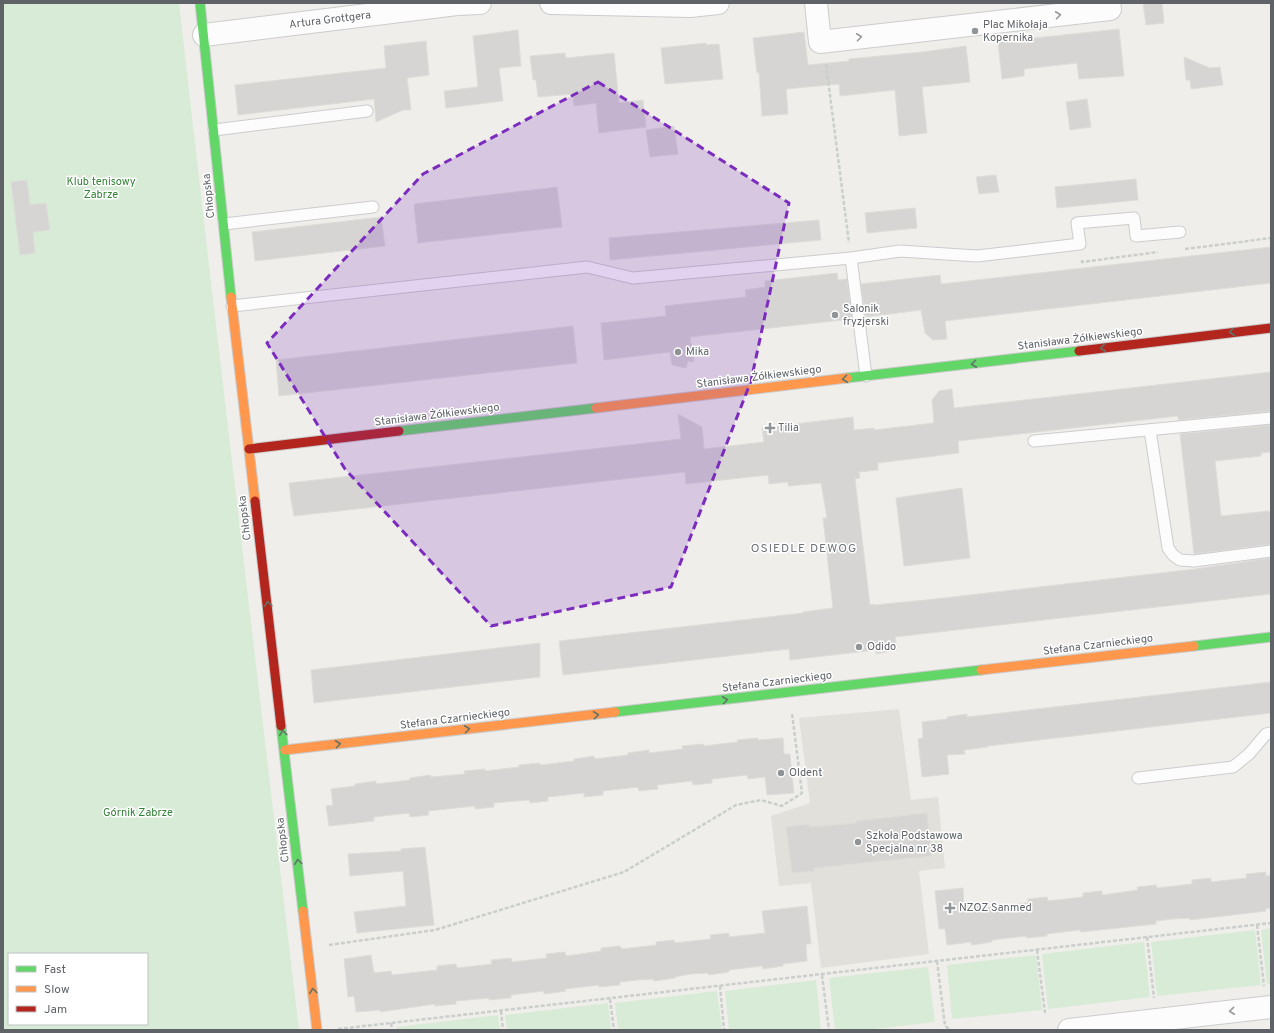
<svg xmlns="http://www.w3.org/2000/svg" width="1274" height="1033" font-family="Overpass,sans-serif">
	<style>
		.education { fill: #e2e0da }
		.green { fill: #d8ebd6; fill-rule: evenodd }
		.building { fill: #d6d5d3; stroke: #deddd9 }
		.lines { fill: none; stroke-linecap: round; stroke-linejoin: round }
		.lane-casing { stroke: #cbcccc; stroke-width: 13 }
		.street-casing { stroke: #cbcccc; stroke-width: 24 }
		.fast-casing { stroke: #cacacb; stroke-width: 11 }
		.slow-casing { stroke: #cacacb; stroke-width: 11 }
		.jam-casing { stroke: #cacacb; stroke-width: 11 }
		.path { stroke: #cacfcc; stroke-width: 2.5; stroke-dasharray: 4 2; stroke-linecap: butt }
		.lane { stroke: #fdfcfc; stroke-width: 11 }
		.street { stroke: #fdfcfc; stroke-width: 22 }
		.fast { stroke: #63d668; stroke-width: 9 }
		.slow { stroke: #ff974d; stroke-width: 9 }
		.jam { stroke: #b3261e; stroke-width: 9 }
		.oneway { stroke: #96999c }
		.oneway2 { stroke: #607468 }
		.marked { fill: #7b2cbf; fill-opacity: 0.2; stroke: #7b2cbf; stroke-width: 3; stroke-dasharray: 8 5; stroke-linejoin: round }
		.poi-dot { fill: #919496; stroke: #fff; stroke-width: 1.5 }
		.labels { text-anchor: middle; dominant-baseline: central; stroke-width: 3; stroke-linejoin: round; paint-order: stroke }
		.street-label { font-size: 11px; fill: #5f6368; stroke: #fff }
		.poi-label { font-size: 11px; fill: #5f6368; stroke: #fff; text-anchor: start }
		.park-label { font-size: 11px; fill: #348238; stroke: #fff }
		.neighbourhood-label { font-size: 12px; letter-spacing: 1px; fill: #70757a; stroke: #fff }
	</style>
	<rect width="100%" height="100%" fill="#efeeea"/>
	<path class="education" d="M899 709 911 800 938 797 945 868 919 871 929 954 821 968 811 883 779 886 771 816 810 803 799 718Z"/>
	<g class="green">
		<path d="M3 3H179L210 274 299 1030H3ZM9 954H147V1024H9Z"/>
		<path d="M1271 928V984H1267L1261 930Z"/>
		<path d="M1255 930 1261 985 1157 996 1151 942Z"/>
		<path d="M1144 942 1150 997 1048 1009 1042 954Z"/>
		<path d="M1036 955 1042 1010 952 1019 947 965Z"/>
		<path d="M928 967 935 1022 866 1030H835L829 978Z"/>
		<path d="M816 980 821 1030H729L725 991Z"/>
		<path d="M717 991 722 1030H618L615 1003Z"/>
		<path d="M608 1003 611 1030H507L505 1015Z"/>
		<path d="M498 1015 500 1030H397V1027Z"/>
	</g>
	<g class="building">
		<path d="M1143 3H1162L1164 23 1146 25Z"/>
		<path d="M1119 29 1124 76 1079 79 1077 63 1024 69V76L1002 79 998 42Z"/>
		<path d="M518 30 521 66 499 68 503 101 446 108 444 91 478 87 473 36Z"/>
		<path d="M804 32 808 65 849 61V59L922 52 966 46 970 82 922 87 927 133 899 136 895 90 840 96 839 84 786 89 788 114 762 116 759 72 757 73 753 38Z"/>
		<path d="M426 41 429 75 407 78 411 110H403L376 122 374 99 238 115 235 85 386 68 384 46Z"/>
		<path d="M706 43V45L719 44 723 79 665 84 661 48Z"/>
		<path d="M565 53 566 58 614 53 619 103 643 100 646 127 599 133 596 103 574 106 573 94 538 97 536 80H533L530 56Z"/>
		<path d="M1184 57 1210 68 1220 67 1223 85 1191 89 1190 80H1186Z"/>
		<path d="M1087 99 1091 127 1070 130 1066 102Z"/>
		<path d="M674 126 678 154 650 157 646 130Z"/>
		<path d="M996 175 999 192 979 194 976 177Z"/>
		<path d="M1136 179 1138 200 1057 208 1055 187Z"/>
		<path d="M27 180 30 205 46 203 50 230 33 232 35 253 20 255 11 182Z"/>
		<path d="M557 187 562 227 418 243 414 204Z"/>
		<path d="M915 208 917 228 867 233 865 213Z"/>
		<path d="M381 217 385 246 255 261 252 232Z"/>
		<path d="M819 220 821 240 610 260 609 238Z"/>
		<path d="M1271 247V283L945 321 947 339 933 340 925 333 921 310 866 317 861 284 940 275 941 284Z"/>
		<path d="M837 273 838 280 847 279 852 319 690 337 694 362 688 361 686 368 672 365 670 352 604 360 601 323 666 316 665 306 746 297 745 290 765 287V281Z"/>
		<path d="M573 326 577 363 279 396 276 360Z"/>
		<path d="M1271 372V411L1178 420V416L958 441 959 453 878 463V470L859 472 860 478 855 479 870 605 874 604V605L926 600 1195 569 1271 558V594L895 637 897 650 876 654V650L790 660 789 649 563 675 559 641 803 613V612L833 608 823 518H827L821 483 788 486V482L769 484 768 475 686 484 685 472 294 516 291 500 289 483 681 439 678 414 702 427 704 449 764 442 762 428 853 417 854 430 874 428V430L934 423 932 400 939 391 952 389 954 408Z"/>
		<path d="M1271 425V452L1261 453V456L1215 461 1221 516 1269 511 1270 513H1271V544L1194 554 1180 434Z"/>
		<path d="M962 488 970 558 904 566 896 498Z"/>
		<path d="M540 643V677L314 703 311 670Z"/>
		<path d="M1271 682V713L988 746V747L964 750 965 754 947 755 949 774 922 777 918 739 923 738 922 722 947 719V717L967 714V717Z"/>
		<path d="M758 738V740L783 738 784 754H790L794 793 767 795 765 777 748 779 747 775 712 779V783L693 785 692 781 657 785 658 789 639 791 638 787 603 791V795L584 797V793L548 797V801L530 803 529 800 494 803V807L475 809V806L428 811 429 815 410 817 409 813 374 817V821L329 826 326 806 333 805 331 789 355 786V784L376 781V784L410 780V778L430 775 431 777 465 774 464 771 485 769V771L519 767V765L540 763V765L574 761V759L594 756 595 759 611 757 628 755V753L649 750V753L683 749 682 746 703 744 704 746 720 744 738 742 737 740Z"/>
		<path d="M927 813 932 856 814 868 815 871 792 873 786 827 809 824V827L856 823V821Z"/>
		<path d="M425 847 434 925 357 933 354 912 406 906 403 871 350 876 348 854 401 851V849Z"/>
		<path d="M1266 872V876L1271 875V908L1265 909 1266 911 1190 920V918L1173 919 1156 921V924L1081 932 1080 930 1063 932 1047 934V936L1026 938V936L992 940V942L972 945 971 942 947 945 945 929H939L935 891 963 888 964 906 982 904 983 908 1028 903V899L1047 897 1048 901 1083 897V893L1102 891V895L1138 890 1137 887 1156 885 1157 888 1192 884V880L1211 878V882L1247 878 1246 874Z"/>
		<path d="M807 906 811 944H806L807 961 783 964V966L763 969 762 966 745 968 729 970V972L709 975 708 973 691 974 675 977V978L654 981 653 979 637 980 620 982V985L599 987V985L565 989 566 991 544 994V991L511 995V998L489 1000V998L456 1001V1004L435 1006V1004L380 1012 381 1010 356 1012 354 996 348 997 344 959 371 955 374 973 391 971 392 975 437 970V966L456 964 457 968 492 964 491 960 511 958 512 962 547 958 546 954 565 952 566 956 601 951V948L620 946 621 949 656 945V942L674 940 675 943 711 939 710 935 729 933V937L765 933 762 911Z"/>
	</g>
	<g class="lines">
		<defs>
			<g id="lane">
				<path d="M214 130 367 111"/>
				<path d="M224 224 373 207"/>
				<path d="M851 258 866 376"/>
				<path d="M232 306 587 267 633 278 851 258 900 251 977 256 1080 244 1077 223 1134 218 1136 236 1180 232"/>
				<path d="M1150 430 1168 548 1173 555 1180 560 1194 561 1271 551"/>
				<path d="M1034 441 1271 418"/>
				<path d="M1138 778 1233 767 1249 754 1266 734 1271 733"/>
			</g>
			<g id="street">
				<path d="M551 3 690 6 718 3"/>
				<path d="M816 3 820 42 1110 9 1109 3"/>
				<path d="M204 35 457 4 480 3"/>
				<path d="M1069 1030 1271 1007"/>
			</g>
			<g id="fast">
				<path d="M200 3 231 297"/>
				<path d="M847 378 1079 351"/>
				<path d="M399 431 596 408"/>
				<path d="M1194 646 1271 637"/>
				<path d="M615 712 981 670"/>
				<path d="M281 726 303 911"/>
			</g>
			<g id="slow">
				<path d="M231 297 255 501"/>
				<path d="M596 408 847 378"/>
				<path d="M981 670 1194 646"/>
				<path d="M285 750 615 712"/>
				<path d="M303 911 317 1030"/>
			</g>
			<g id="jam">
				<path d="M1079 351 1271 328"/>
				<path d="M249 449 399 431"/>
				<path d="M255 501 281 726"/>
			</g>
		</defs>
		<use href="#lane" class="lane-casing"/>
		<use href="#street" class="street-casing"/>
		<use href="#fast" class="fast-casing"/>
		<use href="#slow" class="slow-casing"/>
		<use href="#jam" class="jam-casing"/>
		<g class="path">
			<path d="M826 64 849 243"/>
			<path d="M1185 249 1271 238"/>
			<path d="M1082 260V262L1158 252"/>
			<path d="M1257 925 1264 986"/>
			<path d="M1147 937 1154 998"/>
			<path d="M329 945 435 930 624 872 736 805 761 800 782 806 802 793 792 713"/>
			<path d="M1037 950 1045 1013"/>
			<path d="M937 961 945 1026 951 1030"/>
			<path d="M822 975 829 1030"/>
			<path d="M720 986 724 1030"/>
			<path d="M610 999 614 1030"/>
			<path d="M501 1011 503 1030"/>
			<path d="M391 1023 392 1030"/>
			<path d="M338 1029 1271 923"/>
		</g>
		<use href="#lane" class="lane"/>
		<use href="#street" class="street"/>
		<use href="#fast" class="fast"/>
		<use href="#slow" class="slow"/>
		<use href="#jam" class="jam"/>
	</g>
	<defs><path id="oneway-chevron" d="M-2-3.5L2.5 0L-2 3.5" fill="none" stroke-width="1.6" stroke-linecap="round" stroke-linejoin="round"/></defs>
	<g class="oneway">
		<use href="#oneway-chevron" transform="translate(1058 15) rotate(-7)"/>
		<use href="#oneway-chevron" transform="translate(859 37) rotate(-7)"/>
		<use href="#oneway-chevron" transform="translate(1232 1011) rotate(174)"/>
	</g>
	<g class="oneway2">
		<use href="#oneway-chevron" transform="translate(1232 332) rotate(173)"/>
		<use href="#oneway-chevron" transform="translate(1103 348) rotate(173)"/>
		<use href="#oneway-chevron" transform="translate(974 364) rotate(173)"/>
		<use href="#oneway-chevron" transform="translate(845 379) rotate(173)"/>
		<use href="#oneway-chevron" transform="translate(268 604) rotate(-97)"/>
		<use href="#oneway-chevron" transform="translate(725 700) rotate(-7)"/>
		<use href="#oneway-chevron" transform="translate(596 715) rotate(-7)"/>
		<use href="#oneway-chevron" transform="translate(467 729) rotate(-7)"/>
		<use href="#oneway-chevron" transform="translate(283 733) rotate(-97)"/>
		<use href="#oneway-chevron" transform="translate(338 744) rotate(-7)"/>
		<use href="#oneway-chevron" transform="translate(298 862) rotate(-97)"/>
		<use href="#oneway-chevron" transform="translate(313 991) rotate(-97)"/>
	</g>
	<path class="marked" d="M598 82 789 203 751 381 671 587 491 626 345 469 267 343 423 174Z"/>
	<g class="poi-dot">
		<circle cx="975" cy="31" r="4"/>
		<circle cx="835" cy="315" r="4"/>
		<circle cx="678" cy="352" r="4"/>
		<path d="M768 422h4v4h4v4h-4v4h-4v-4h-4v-4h4z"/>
		<circle cx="859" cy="647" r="4"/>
		<circle cx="781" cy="773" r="4"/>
		<circle cx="858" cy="842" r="4"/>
		<path d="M948 902h4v4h4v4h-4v4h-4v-4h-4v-4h4z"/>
	</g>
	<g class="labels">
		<g class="street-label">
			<text transform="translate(330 20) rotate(-7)">Artura Grottgera</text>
			<text transform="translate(209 196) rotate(-96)">Chłopska</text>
			<text transform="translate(1080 339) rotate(-7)">Stanisława Żółkiewskiego</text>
			<text transform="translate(759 377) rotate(-7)">Stanisława Żółkiewskiego</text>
			<text transform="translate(437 415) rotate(-7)">Stanisława Żółkiewskiego</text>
			<text transform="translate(245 518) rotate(-97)">Chłopska</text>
			<text transform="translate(1098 645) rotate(-7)">Stefana Czarnieckiego</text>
			<text transform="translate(777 682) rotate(-7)">Stefana Czarnieckiego</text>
			<text transform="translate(455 719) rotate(-7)">Stefana Czarnieckiego</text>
			<text transform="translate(283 840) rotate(-97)">Chłopska</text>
		</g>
		<g class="poi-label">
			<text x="983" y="25">Plac Mikołaja<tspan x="983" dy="13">Kopernika</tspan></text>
			<text x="843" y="309">Salonik<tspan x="843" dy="13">fryzjerski</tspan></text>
			<text x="686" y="352">Mika</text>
			<text x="778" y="428">Tilia</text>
			<text x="867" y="647">Odido</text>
			<text x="789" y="773">Oldent</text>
			<text x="866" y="836">Szkoła Podstawowa<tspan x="866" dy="13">Specjalna nr 38</tspan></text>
			<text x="959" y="908">NZOZ Sanmed</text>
		</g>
		<g class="park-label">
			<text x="101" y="182">Klub tenisowy<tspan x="101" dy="13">Zabrze</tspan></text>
			<text x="138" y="813">Górnik Zabrze</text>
		</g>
		<g class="neighbourhood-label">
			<text x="804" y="549">OSIEDLE DEWOG</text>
		</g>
	</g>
	<rect width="1274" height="1033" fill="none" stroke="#5f6368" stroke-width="8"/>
	<rect x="8" y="953" width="140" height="72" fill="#ffffff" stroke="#bfc1c3"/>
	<rect x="16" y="966" width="20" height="6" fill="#63d668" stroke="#bfc1c3"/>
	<text x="44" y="973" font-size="12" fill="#5f6368">Fast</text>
	<rect x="16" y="986" width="20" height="6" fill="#ff974d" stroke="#bfc1c3"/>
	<text x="44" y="993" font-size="12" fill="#5f6368">Slow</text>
	<rect x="16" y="1006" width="20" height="6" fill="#b3261e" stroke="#bfc1c3"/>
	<text x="44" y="1013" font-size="12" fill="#5f6368">Jam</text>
</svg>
